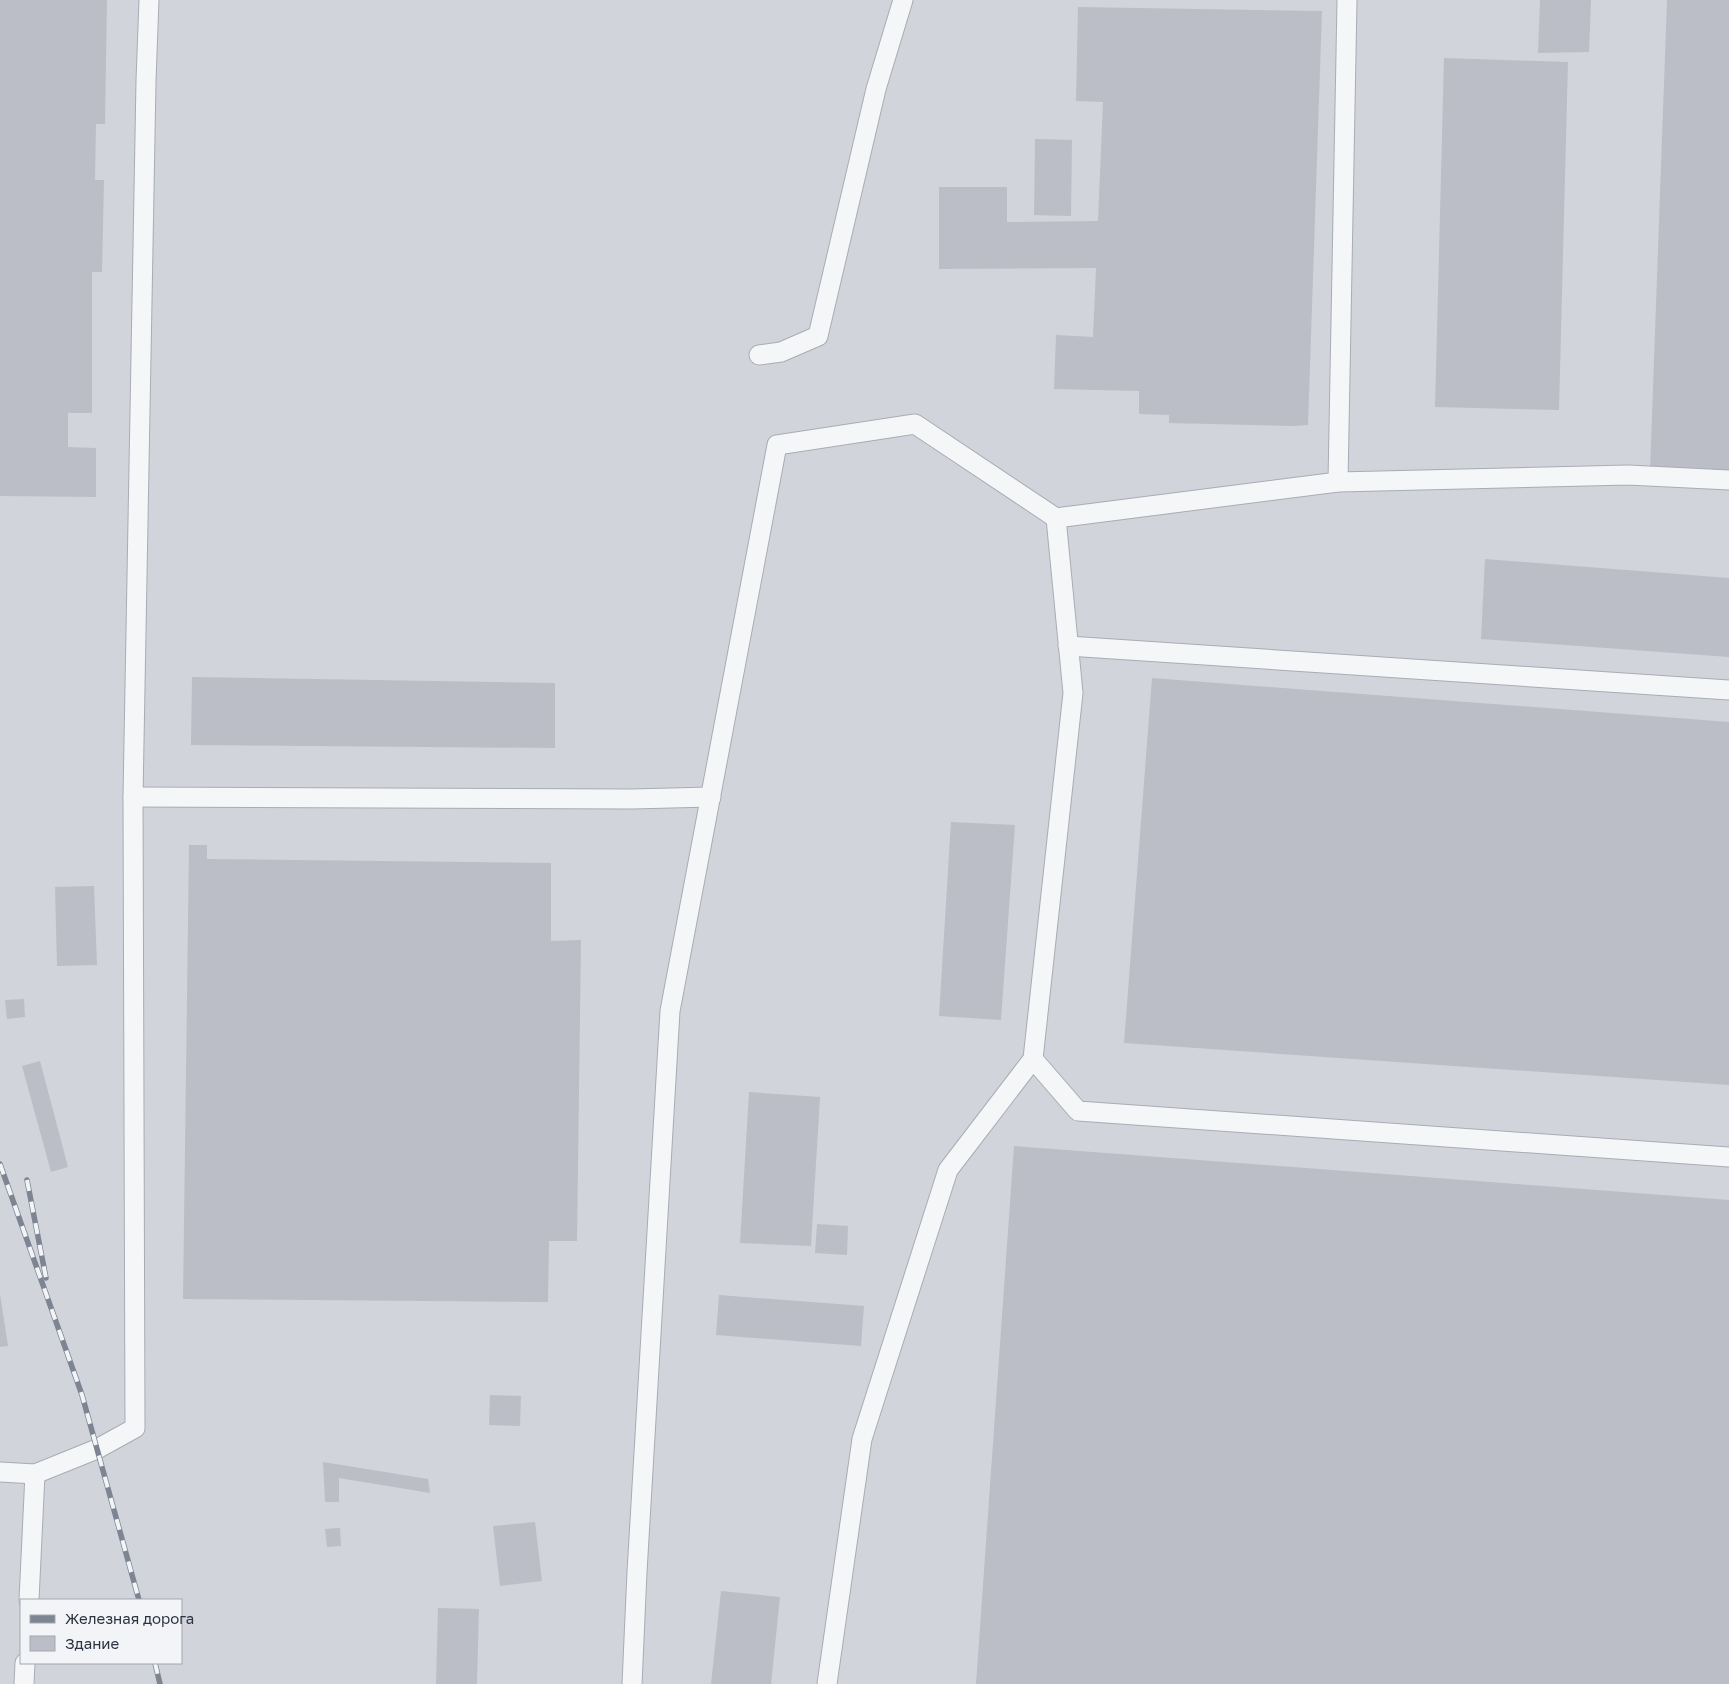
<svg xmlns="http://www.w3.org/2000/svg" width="1729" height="1684" font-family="'Golos Text',sans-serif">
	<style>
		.built { fill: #d1d4db; fill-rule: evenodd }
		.building { fill: #bbbec6 }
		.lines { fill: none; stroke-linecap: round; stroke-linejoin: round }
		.service-casing { stroke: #a8acb4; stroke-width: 21 }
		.service { stroke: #f5f6f8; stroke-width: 19 }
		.rail-casing { stroke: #7e8592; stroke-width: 5.5 }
		.rail { stroke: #f2f4f7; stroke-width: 4; stroke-dasharray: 11; stroke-linecap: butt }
	</style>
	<rect width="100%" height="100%" fill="#e3e5ea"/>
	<path class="built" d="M0 0H1729V1684H0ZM21 1600H181V1663H21Z"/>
	<g class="building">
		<path d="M0 0H107L105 124H96L95 180H104L102 272H92V413H68V447L96 448V497L0 496Z"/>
		<path d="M1540 0H1591L1589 52 1538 53Z"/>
		<path d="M1667 0H1729V474L1650 471Z"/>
		<path d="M1078 7 1322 11 1308 425 1293 426 1169 423V415L1139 414V391L1054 389 1056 335 1093 337 1096 268 939 269V187H1007V222L1098 221 1103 102 1076 101Z"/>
		<path d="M1444 58 1568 62 1559 410 1435 407Z"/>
		<path d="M1035 139 1072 140 1071 216 1034 215Z"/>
		<path d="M1485 559 1729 578V657L1481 639Z"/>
		<path d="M192 677 555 683V748L191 745Z"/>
		<path d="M1152 678 1729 722V1085L1124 1043Z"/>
		<path d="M951 822 1015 825 1001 1020 939 1016Z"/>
		<path d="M189 845H207V859L551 863V941L581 940 577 1241H549L548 1302 183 1299Z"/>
		<path d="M94 886 97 965 57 966 55 887Z"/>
		<path d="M24 999 25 1017 7 1019 5 1000Z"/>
		<path d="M40 1061 68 1167 51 1172 22 1066Z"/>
		<path d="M749 1092 820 1097 811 1246 740 1243Z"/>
		<path d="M1014 1146 1729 1200V1684H976Z"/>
		<path d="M817 1224 848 1226 847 1255 815 1253Z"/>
		<path d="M0 1294 8 1346 0 1347Z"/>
		<path d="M719 1295 864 1306 861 1346 716 1335Z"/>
		<path d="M490 1395 521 1396 520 1426 489 1425Z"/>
		<path d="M323 1462 428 1479 430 1493 339 1478V1502H325Z"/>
		<path d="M535 1522 542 1581 500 1586 493 1526Z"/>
		<path d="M340 1528 341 1546 327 1547 325 1529Z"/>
		<path d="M721 1591 780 1597 771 1684H711Z"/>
		<path d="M438 1608 479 1609 477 1684H436Z"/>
	</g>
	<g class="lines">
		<defs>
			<g id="service">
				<path d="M759 355 781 352 818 336 876 89 903 0"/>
				<path d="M1338 482 1347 0"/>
				<path d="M1068 646 1729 690"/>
				<path d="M133 797 632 799 711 797"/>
				<path d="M1033 1059 1078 1111 1729 1157"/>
				<path d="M0 1472 35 1474 97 1449 135 1428 133 797 146 81 149 0"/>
				<path d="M29 1600 35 1474"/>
				<path d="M24 1684 25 1663"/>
				<path d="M632 1684 637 1572 670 1011 777 445 915 424 1056 518 1338 482 1628 475 1729 480"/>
				<path d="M827 1684 862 1439 948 1170 1033 1059 1073 693 1056 518"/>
			</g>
		</defs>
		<use href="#service" class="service-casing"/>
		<use href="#service" class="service"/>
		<defs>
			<g id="rail">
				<path d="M0 1164 82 1395 139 1600"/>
				<path d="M27 1180 46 1278"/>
				<path d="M155 1663 160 1684"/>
			</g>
		</defs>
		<use href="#rail" class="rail-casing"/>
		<use href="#rail" class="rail"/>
	</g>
	<rect x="20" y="1599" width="162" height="65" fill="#f2f4f7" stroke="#a3a7ae"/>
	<rect x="30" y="1615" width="25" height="8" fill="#7e8592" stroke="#a3a7ae"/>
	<text x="65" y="1624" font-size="15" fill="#2c3340">Железная дорога</text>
	<rect x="30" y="1636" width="25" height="15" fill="#bbbec6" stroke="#a3a7ae"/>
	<text x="65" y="1649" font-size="15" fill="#2c3340">Здание</text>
</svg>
